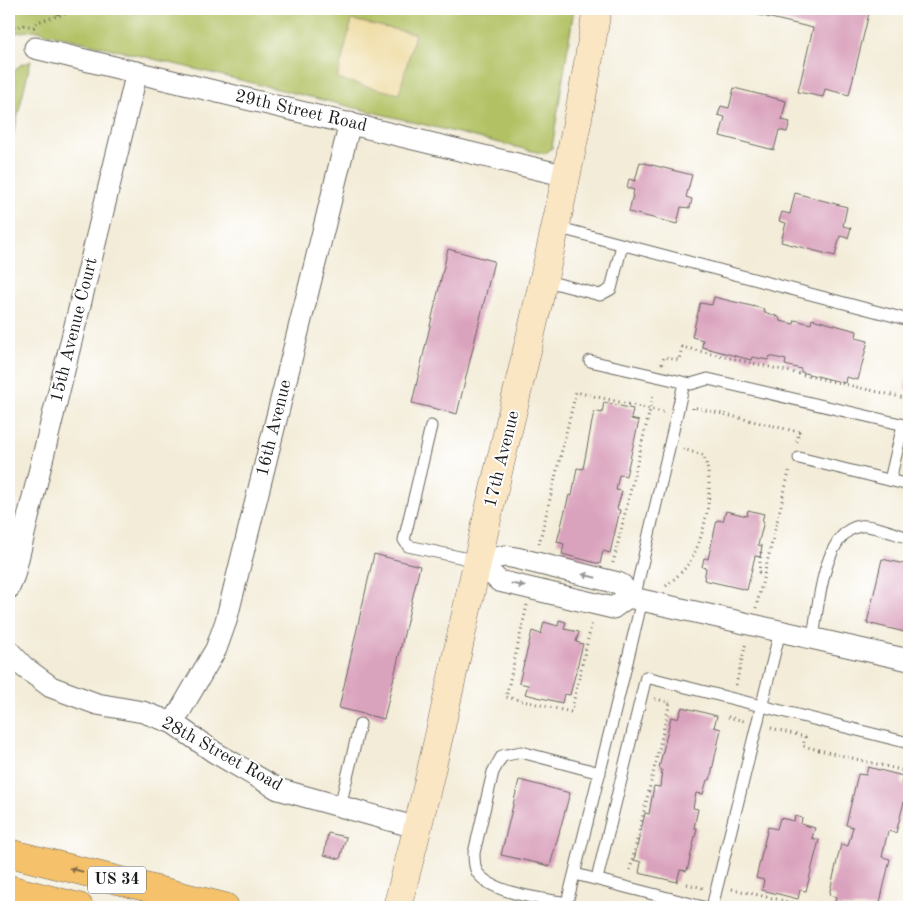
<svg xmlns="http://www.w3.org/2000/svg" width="918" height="916" font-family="'Old Standard TT',serif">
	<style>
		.green { fill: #b2c164; stroke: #676e40 }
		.sand { fill: #eeda9e; stroke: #857b5d }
		.building { fill: #daa3bd }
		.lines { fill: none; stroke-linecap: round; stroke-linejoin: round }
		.service-casing { stroke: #67655e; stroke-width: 13 }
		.minor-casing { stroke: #67655e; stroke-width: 23 }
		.secondary-casing { stroke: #67655e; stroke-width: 29 }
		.trunk-casing { stroke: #67655e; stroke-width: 29 }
		.path { stroke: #67655e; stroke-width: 3; stroke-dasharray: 1 4; stroke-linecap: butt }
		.service { stroke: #fff; stroke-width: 11 }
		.minor { stroke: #fff; stroke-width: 21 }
		.secondary { stroke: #fbe6c4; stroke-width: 28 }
		.trunk { stroke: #f5c16b; stroke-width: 28 }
		.oneway { fill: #999 }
		.oneway2 { fill: #886e44 }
		.labels { text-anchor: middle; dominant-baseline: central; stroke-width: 4; stroke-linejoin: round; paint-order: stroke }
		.shield { fill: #fff; stroke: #606060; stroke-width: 1 }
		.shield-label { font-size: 16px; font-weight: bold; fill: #1c1c1c }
		.street-label { font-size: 18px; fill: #1c1c1c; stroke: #fff }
	</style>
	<rect width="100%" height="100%" fill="#fff"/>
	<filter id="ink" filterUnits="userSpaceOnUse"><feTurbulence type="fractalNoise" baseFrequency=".02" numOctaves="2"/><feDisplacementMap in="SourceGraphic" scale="10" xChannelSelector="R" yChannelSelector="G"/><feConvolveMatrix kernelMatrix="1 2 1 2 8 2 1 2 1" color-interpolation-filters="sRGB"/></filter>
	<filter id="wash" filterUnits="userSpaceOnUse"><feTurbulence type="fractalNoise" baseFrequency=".0096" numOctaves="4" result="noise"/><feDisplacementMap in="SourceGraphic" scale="20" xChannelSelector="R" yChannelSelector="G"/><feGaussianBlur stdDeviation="1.12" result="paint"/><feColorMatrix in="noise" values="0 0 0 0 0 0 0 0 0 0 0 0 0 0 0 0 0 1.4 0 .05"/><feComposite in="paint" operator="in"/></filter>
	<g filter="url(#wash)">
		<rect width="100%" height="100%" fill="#f3ecd8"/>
		<g class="green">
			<path d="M9 9H574L552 148 545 154 34 30 9 34Z"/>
			<path d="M31 61 30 64 9 153C9 134 3 78 20 65 23 63 28 63 31 61Z"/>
		</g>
		<path class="sand" d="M352 20 415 34 399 94 337 79Z"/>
		<g id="blocks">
			<g class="building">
				<path d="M755 9H870L849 95 825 89 823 97 798 92 813 28 754 14Z"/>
				<path d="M734 88 786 101 782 120 790 122 787 132 779 130 774 150 720 136 725 117 718 115 721 106 729 108Z"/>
				<path d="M640 162 692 175 686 197 692 199 690 208 681 207 677 224 629 212 634 190 627 188 629 179 635 181Z"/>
				<path d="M795 193 847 207 843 226 851 228 848 238 840 236 835 256 781 242 786 223 779 221 782 212 790 214Z"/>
				<path d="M448 249 494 261 457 414 412 403Z"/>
				<path d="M714 297 764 309V312L779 317 780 321 794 324 795 320 811 324 812 319 857 331 856 338 868 341 858 380 846 377 845 383 801 372V369L785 365 786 360 770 356 768 360 752 357 751 360 702 347 703 340 692 337 700 303 712 305Z"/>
				<path d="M909 368V390L904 389Z"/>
				<path d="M604 402 633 409 631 419 639 421 626 476 619 475 616 490 622 491 617 509 620 510 610 553 603 551 600 564 562 554 564 544 557 542 569 495 572 496 577 468 583 469 594 411 602 413Z"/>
				<path d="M748 510 764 514 762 521H764L758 545 762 546 760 557 755 556 747 590 704 580 706 568 702 567 704 558 708 559 717 520 723 521 726 511 747 516Z"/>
				<path d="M374 554 420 566 384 719 339 708Z"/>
				<path d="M882 559 909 565V633L867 623Z"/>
				<path d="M559 620 566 622 564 629 579 632 576 642 583 644 570 695 564 694 562 703 525 694 528 685 519 683 532 631 541 634 544 622 558 626Z"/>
				<path d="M682 707 717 716 714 727 721 729 710 780H707L703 794 696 793 693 808 698 809 694 828H697L687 871 680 870 677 882 639 873 641 862 634 860 645 813 649 814 654 786 660 787 662 770 659 768 671 717 678 719Z"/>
				<path d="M868 767 903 776 901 784 908 786 896 833 888 831 882 857 890 859 879 907H840L834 906 836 897 829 895 841 844 848 846 853 827 846 825 858 774 866 775Z"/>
				<path d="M519 780 570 793 550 866 501 855Z"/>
				<path d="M795 816 802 818 801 824 815 828 812 838 819 840 806 891 800 890 798 899 762 890 764 880 756 878 768 827 777 829 780 818 794 821Z"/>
				<path d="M328 833 346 837 340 859 324 855Z"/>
			</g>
		</g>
	</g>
	<g filter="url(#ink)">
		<use href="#blocks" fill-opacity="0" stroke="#67655e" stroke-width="1"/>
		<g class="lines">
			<defs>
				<g id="service">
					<path d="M556 227 909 320"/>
					<path d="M543 280 600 295 611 289 622 245"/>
					<path d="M590 361 691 384 708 379 909 426"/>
					<path d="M431 426 404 540 408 546 478 561"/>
					<path d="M799 458 909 485"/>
					<path d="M890 480 903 425"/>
					<path d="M634 599 684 383"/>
					<path d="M813 638C818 608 823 532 860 526 871 524 898 535 909 538"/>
					<path d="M600 773 521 752 502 756 493 772 474 853C474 860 474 866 477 872 491 894 544 899 567 903 592 802 618 701 642 600"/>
					<path d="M340 806 360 724"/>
					<path d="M575 874 703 907"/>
					<path d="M597 879 646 677 909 743"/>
					<path d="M712 907 780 631"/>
				</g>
				<g id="minor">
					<path d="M35 48 567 176"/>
					<path d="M478 561 499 581 613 608 628 597"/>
					<path d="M478 561 505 556 516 558 618 583 622 585 628 597"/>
					<path d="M9 588 14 575 137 72"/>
					<path d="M628 597 909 660"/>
					<path d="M9 651 24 667 51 687 97 704 143 712 173 723 214 752 278 789 418 828"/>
					<path d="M173 723 216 649 226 621 350 123"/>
				</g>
				<path id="secondary" d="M397 907C433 775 459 640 490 506 529 341 571 177 597 9"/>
				<g id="trunk">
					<path d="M9 853 225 907"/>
					<path d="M9 889 79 907"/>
				</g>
			</defs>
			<use href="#service" class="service-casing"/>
			<use href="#minor" class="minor-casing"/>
			<use href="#secondary" class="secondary-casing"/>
			<use href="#trunk" class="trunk-casing"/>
			<g class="path">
				<path d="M57 9 58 16"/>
				<path d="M9 29 23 25 34 27 37 22 82 9"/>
				<path d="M662 364 664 357 679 360 682 347 909 399"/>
				<path d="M693 409V407L799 432 796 445"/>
				<path d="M539 544 576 392 663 412"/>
				<path d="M761 552 759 572 764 573"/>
				<path d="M613 563 654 393"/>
				<path d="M666 586C673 580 680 574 686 567 705 542 717 483 703 455L683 449"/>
				<path d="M527 605 506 697 571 712 592 622"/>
				<path d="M756 608 790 468"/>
				<path d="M736 685 746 642"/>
				<path d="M655 699 670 702"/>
				<path d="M728 717 744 721"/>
				<path d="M771 728 805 737 803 746 909 772"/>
				<path d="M630 870 670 702"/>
				<path d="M687 884 703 888"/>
				<path d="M732 889 811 907"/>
			</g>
			<use href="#service" class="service"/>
			<use href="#minor" class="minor"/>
			<use href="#secondary" class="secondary"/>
			<use href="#trunk" class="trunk"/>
		</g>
		<defs><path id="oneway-solid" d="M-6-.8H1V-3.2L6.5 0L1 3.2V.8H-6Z" transform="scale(1.25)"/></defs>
		<g class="oneway">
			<use href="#oneway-solid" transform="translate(589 576) rotate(-166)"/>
			<use href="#oneway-solid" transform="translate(518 585) rotate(13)"/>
		</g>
		<use class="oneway2" href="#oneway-solid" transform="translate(76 870) rotate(-166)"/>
	</g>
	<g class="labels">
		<rect class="shield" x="88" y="866.5" width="58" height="27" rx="4"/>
		<g class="shield-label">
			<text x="117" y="880">US 34</text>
		</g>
		<g class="street-label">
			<text transform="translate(301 111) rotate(13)">29th Street Road</text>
			<text transform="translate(74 330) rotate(-76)">15th Avenue Court</text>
			<text transform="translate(274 428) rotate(-76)">16th Avenue</text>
			<text transform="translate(502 459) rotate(-76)">17th Avenue</text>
			<text transform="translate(222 754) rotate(29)">28th Street Road</text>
		</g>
	</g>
	<rect width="918" height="916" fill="none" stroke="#fff" stroke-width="30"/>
</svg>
